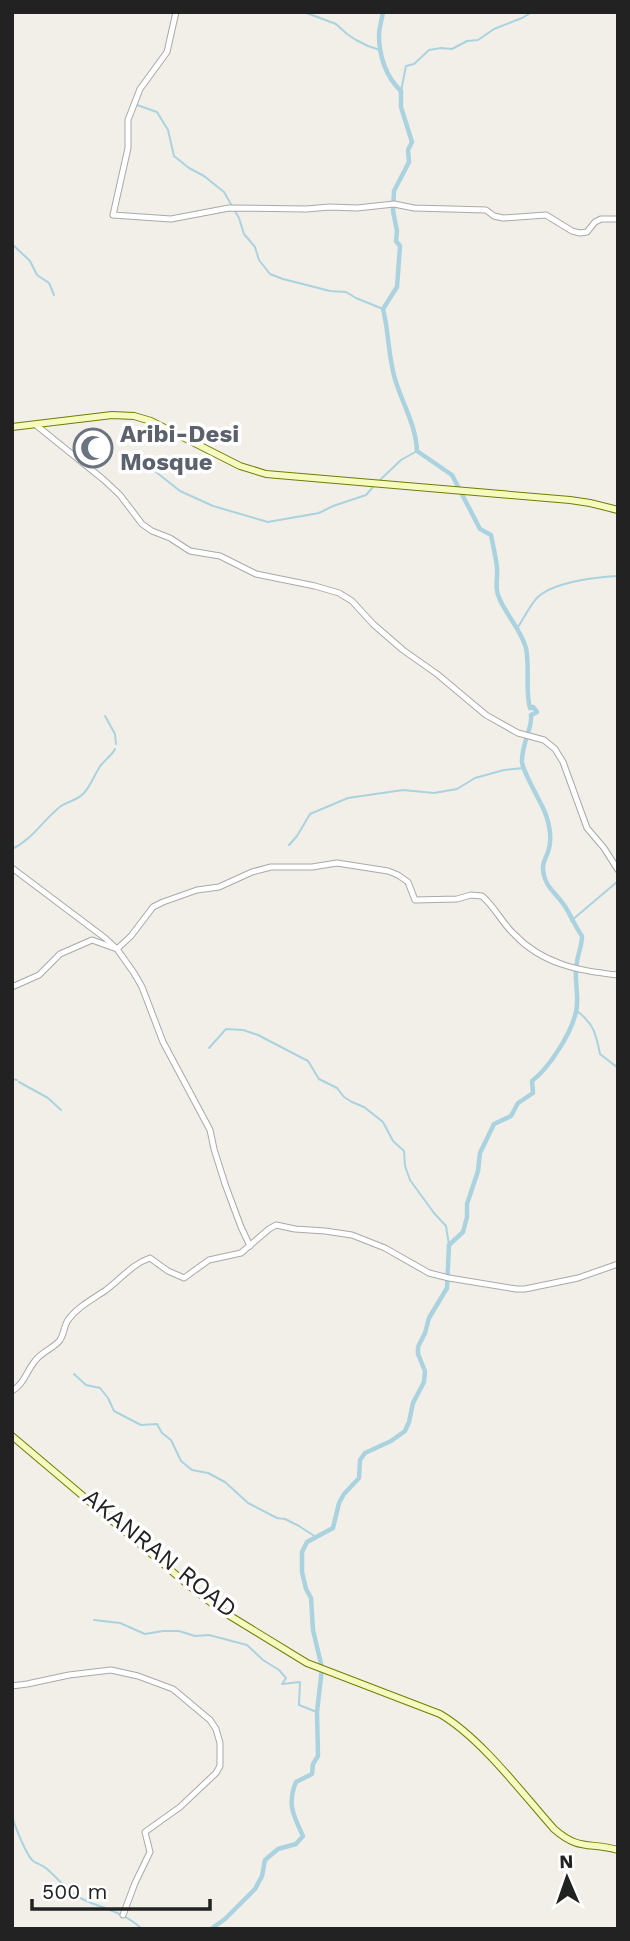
<svg xmlns="http://www.w3.org/2000/svg" width="630" height="1941" font-family="'Work Sans',sans-serif">
	<style>
		.lines { fill: none; stroke-linecap: round; stroke-linejoin: round }
		.stream { stroke: #aad3df; stroke-width: 2 }
		.river { stroke: #aad3df; stroke-width: 4.5 }
		.tertiary-casing { stroke: #a9a9a9; stroke-width: 7 }
		.secondary-casing { stroke: #707d05; stroke-width: 8 }
		.tertiary { stroke: #fff; stroke-width: 5 }
		.secondary { stroke: #f7fabf; stroke-width: 6 }
		.labels { text-anchor: middle; dominant-baseline: central; stroke-width: 7; stroke-linejoin: round; paint-order: stroke }
		.worship-label { font-size: 24px; font-weight: bold; fill: #5b616d; stroke: #fff; text-anchor: start }
		.street-label { font-size: 24px; fill: #222; stroke: #fff }
	</style>
	<rect width="100%" height="100%" fill="#f2efe9"/>
	<g class="lines">
		<g class="stream">
			<path d="M304 12 336 24 347 34 356 40 368 46 380 50"/>
			<path d="M401 91 406 66 414 64 429 50 441 48 452 49 467 41 478 40 494 29 522 18 532 12"/>
			<path d="M137 105 157 112 168 130 174 156 189 168 204 176 224 192 239 218 244 234 255 247 259 260 270 274 283 279 330 291 346 292 356 298 383 309"/>
			<path d="M12 244 30 261 37 275 49 283 54 295"/>
			<path d="M151 468 180 491 213 506 268 522 319 513 333 506 366 495 373 487"/>
			<path d="M380 480 401 460 417 451"/>
			<path d="M518 627C524 618 529 607 536 599 551 582 596 577 618 576"/>
			<path d="M105 716 115 734 116 744"/>
			<path d="M289 845 297 836 310 814 348 798 403 790 434 793 457 789 475 778 504 770 524 768"/>
			<path d="M12 849C32 840 44 819 61 806 69 801 78 800 84 793 92 784 95 773 101 765 106 759 112 755 115 749"/>
			<path d="M571 921 618 881"/>
			<path d="M577 1011C594 1024 596 1034 600 1054L618 1068"/>
			<path d="M209 1048 226 1029 243 1030 258 1035 308 1061 319 1079 337 1088 344 1097 352 1102 364 1107 383 1122 393 1141 404 1151 405 1166 410 1180 434 1213 446 1226 449 1245"/>
			<path d="M12 1079 17 1080"/>
			<path d="M19 1082 48 1098 61 1110"/>
			<path d="M74 1374 86 1385 100 1388 108 1398 114 1411 141 1425 157 1424 162 1433 171 1440 181 1461 192 1470 208 1473 225 1482 248 1503 277 1518 285 1519 299 1526 316 1537"/>
			<path d="M94 1620 120 1623 145 1634 163 1631H179L195 1636 209 1635 247 1645 263 1660 279 1670 286 1678 282 1684 300 1682 299 1705 317 1712"/>
			<path d="M12 1816C15 1826 26 1855 33 1861 37 1864 43 1865 47 1869 61 1881 71 1896 89 1902 109 1910 126 1914 142 1929"/>
		</g>
		<path class="river" d="M211 1929 225 1919 255 1889 262 1876 265 1860 278 1849 296 1844 303 1836C293 1815 287 1804 296 1782L312 1774 313 1764 318 1756 317 1712 322 1668 313 1630 311 1598 306 1589 302 1572V1552L307 1542 333 1528 339 1503 344 1494 359 1478 360 1460 365 1453 391 1441 405 1431 409 1422 413 1403 424 1382 425 1371 418 1354V1347L425 1333 429 1318 447 1288 449 1245 463 1232 467 1217V1204L478 1171 480 1153 494 1124 511 1116 518 1103 533 1093 532 1081C549 1068 571 1034 576 1012 580 996 573 979 577 962 578 953 582 946 582 936 575 926 572 918 566 908 557 893 543 887 543 867 543 861 546 858 548 852 552 841 550 827 546 815 541 801 523 773 522 762 521 745 533 727 531 715L537 712 533 707 530 708C525 692 530 667 526 648 521 630 508 617 500 600 494 588 498 580 497 568 496 557 493 546 491 535L480 529 452 475 417 451C416 425 402 403 395 379 388 356 389 332 383 309L397 287 400 246 396 241 397 231 393 211 394 191 409 162 408 150 412 142 401 107V91C386 77 379 56 379 35 379 27 382 20 383 12"/>
		<defs>
			<g id="tertiary">
				<path d="M176 12 167 52 140 89 128 120V148L113 215 171 219 229 208 306 209 330 207 357 208 394 204 414 208 486 210 494 216 503 218 546 215 572 231 580 233 587 232 595 222 601 219H618"/>
				<path d="M36 425 104 480 120 495 142 524 152 531 170 538 190 551 220 556 256 574 315 586 339 593 352 601 373 624 403 650 437 674 486 715 518 733 544 740 555 749 563 762 587 828 604 848 618 870"/>
				<path d="M12 868 105 938 117 949 134 973 142 987 163 1042 210 1130 214 1149 225 1184 241 1227 250 1246"/>
				<path d="M12 987 39 975 60 954 92 940 117 949 131 936 153 907 163 902 197 890 219 887 252 872 271 867H312L337 863 388 871 398 875 408 882 415 900 457 899 471 895 482 896C495 907 502 923 514 934 542 964 579 971 618 975"/>
				<path d="M12 1391C24 1384 26 1372 35 1361 41 1352 53 1349 60 1340 64 1334 64 1326 68 1320 77 1307 93 1299 106 1290 121 1279 132 1264 150 1258L168 1271 184 1278 209 1260 241 1253 269 1229 276 1225 295 1229 325 1231 352 1235 385 1248 429 1273 449 1278 516 1289H525L578 1278 618 1264"/>
				<path d="M12 1686 27 1684 69 1675 111 1670 138 1676 173 1689 210 1720 216 1729 220 1743V1766L216 1773 180 1807 145 1832 150 1852 135 1883 123 1915"/>
			</g>
			<g id="secondary">
				<path d="M12 427 112 415 134 416 151 421 240 466 266 474 570 500 590 503 618 510"/>
				<path d="M12 1436 187 1584 222 1611 307 1663 440 1714C481 1738 522 1793 554 1829 579 1851 589 1842 618 1850"/>
			</g>
		</defs>
		<use href="#tertiary" class="tertiary-casing"/>
		<use href="#secondary" class="secondary-casing"/>
		<use href="#tertiary" class="tertiary"/>
		<use href="#secondary" class="secondary"/>
	</g>
	<defs>
		<symbol id="mosque-ring" viewBox="-11 -11 22 22"><circle r="9.5" fill="#fff" stroke="#6b7280" stroke-width="1.5"/><path d="M3.5-4.9A6 6 0 1 0 3.5 4.9A5 5 0 1 1 3.5-4.9Z" fill="#6b7280"/></symbol>
	</defs>
	<g fill-rule="evenodd">
		<use href="#mosque-ring" x="71" y="426" width="44" height="44"/>
	</g>
	<g class="labels">
		<g class="worship-label">
			<text x="120" y="434">Aribi-Desi<tspan x="120" dy="28">Mosque</tspan></text>
		</g>
		<g class="street-label">
			<text transform="translate(160 1553) rotate(39)">AKANRAN ROAD</text>
		</g>
	</g>
	<rect width="630" height="1941" fill="none" stroke="#222222" stroke-width="28"/>
	<g transform="translate(567 1878) rotate(358)" stroke="#ffffff" stroke-width="5" paint-order="stroke">
	<path d="M0-5L12 26L0 18L-12 26Z" fill="#222222"/>
	<text y="-10" font-size="19" font-weight="bold" text-anchor="middle" fill="#222222">N</text>
	</g>
	<path d="M32 1899v10h178v-10" fill="none" stroke="#222222" stroke-width="3.5"/>
	<text x="42" y="1899" font-size="21" fill="#222222" stroke="#ffffff" stroke-width="5" paint-order="stroke">500 m</text>
</svg>
